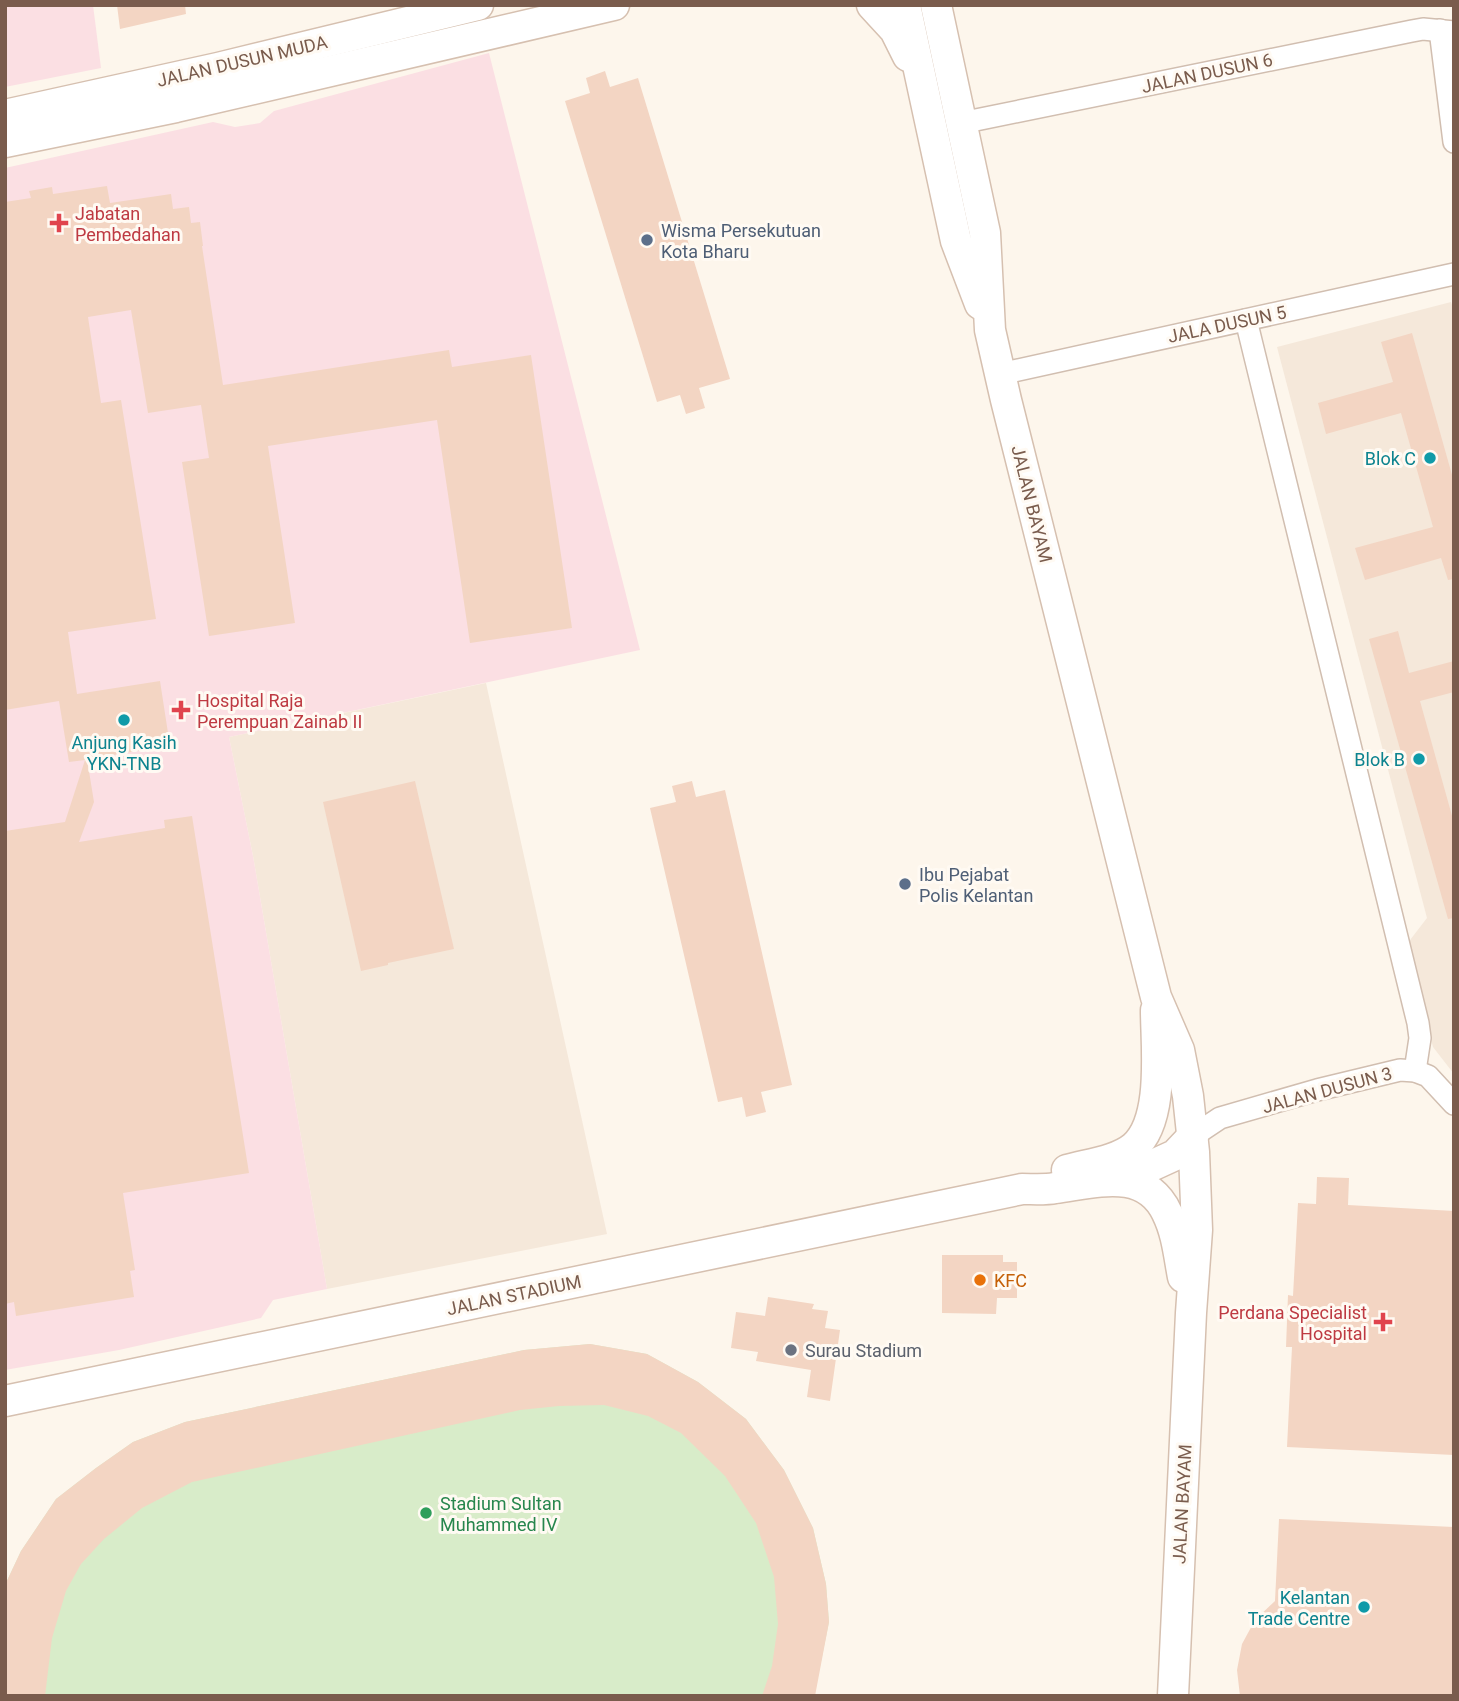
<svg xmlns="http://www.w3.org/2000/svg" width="1459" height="1701" font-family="Roboto,sans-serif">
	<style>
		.residential { fill: #f5e8da }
		.medical { fill: #fbdfe3 }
		.green { fill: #d8ecc9 }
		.building { fill: #f3d5c3 }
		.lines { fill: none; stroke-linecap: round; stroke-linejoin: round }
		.street-casing { stroke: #d1beb0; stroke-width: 24 }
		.secondary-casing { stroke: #d6c0b0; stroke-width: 33 }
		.street { stroke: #fff; stroke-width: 21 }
		.secondary { stroke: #fff; stroke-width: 30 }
		.health-dot { fill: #e0444e; stroke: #fffaf3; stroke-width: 2.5 }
		.service-dot { fill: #5c6f8a; stroke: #fffaf3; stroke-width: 2.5 }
		.culture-dot { fill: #0f9aa8; stroke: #fffaf3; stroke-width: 2.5 }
		.food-dot { fill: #e8710a; stroke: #fffaf3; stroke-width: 2.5 }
		.worship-dot { fill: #6b7280; stroke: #fffaf3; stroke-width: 2.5 }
		.leisure-dot { fill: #2e9e5b; stroke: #fffaf3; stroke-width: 2.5 }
		.labels { text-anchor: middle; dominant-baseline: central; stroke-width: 6; stroke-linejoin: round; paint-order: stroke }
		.street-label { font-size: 18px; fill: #7a5c4d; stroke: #fffaf3 }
		.health-label { font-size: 18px; fill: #be3a42; stroke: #fffaf3; text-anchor: start }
		.service-label { font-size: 18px; fill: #4e5e75; stroke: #fffaf3; text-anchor: start }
		.culture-label { font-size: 18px; fill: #0d838f; stroke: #fffaf3; text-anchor: end }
		.food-label { font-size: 18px; fill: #c56008; stroke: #fffaf3; text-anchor: start }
		.worship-label { font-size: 18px; fill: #5b616d; stroke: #fffaf3; text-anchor: start }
		.leisure-label { font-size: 18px; fill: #27864d; stroke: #fffaf3; text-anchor: start }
	</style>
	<rect width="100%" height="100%" fill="#fdf6ec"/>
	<g class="residential">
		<path d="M1451 302 1454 311V1074L1433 1047 1407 944 1427 918 1277 347Z"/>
		<path d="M486 683 607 1234 327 1289 253 856 229 737Z"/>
	</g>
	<g class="medical">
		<path d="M5 5H93L101 68 5 87Z"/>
		<path d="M489 53 640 650 229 737 253 856 327 1289 273 1300 261 1318 119 1350 5 1370V168L213 122 235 127 260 123 274 111Z"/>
	</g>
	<path class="green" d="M590 1344 647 1354 698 1382 746 1419 784 1470 813 1528 826 1584 829 1622 814 1696H5V1585L21 1551 56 1499 96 1468 133 1442 185 1422 524 1350Z"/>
	<g class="building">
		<path d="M117 5H185L186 14 120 29Z"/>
		<path d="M605 71 610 87 638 78 730 379 699 388 705 408 686 414 680 395 657 402 565 101 590 93 586 78Z"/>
		<path d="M107 186 110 203 171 194 173 209 189 207 191 223 200 222 203 246H202L223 385 449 350 452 367 531 355 572 628 470 643 437 420 268 446 295 623 209 636 182 462 209 458 201 405 148 413 131 310 88 317 101 403 121 400 156 619 68 632 77 694 160 681 170 746 87 759 94 802 79 842 165 828 164 820 192 816 249 1173 123 1193 135 1270 130 1271 134 1297 16 1316 14 1302 5 1304V831L65 822 85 760 69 762 59 701 5 710V202L31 198 29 191 52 187 53 194Z"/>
		<path d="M1412 333 1454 482V579L1448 580 1441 558 1365 580 1355 548 1433 527 1401 413 1326 434 1318 403 1393 382 1381 342Z"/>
		<path d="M1398 631 1409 673 1454 661V692L1420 701 1454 823V918L1448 919 1369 639Z"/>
		<path d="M415 781 454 949 388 963V965L361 971 323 802Z"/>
		<path d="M692 781 696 797 725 790 792 1085 761 1092 766 1112 746 1117 742 1097 718 1102 650 808 676 802 672 786Z"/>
		<path d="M1317 1177 1349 1178 1348 1205 1454 1211V1455L1287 1447 1292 1347H1286L1288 1295 1293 1296 1298 1203 1316 1204Z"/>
		<path d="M942 1255H1003V1262H1017V1298H997L996 1314 942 1313Z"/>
		<path d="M768 1297 814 1304 812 1309 828 1311 825 1328 840 1330 830 1401 807 1397 811 1370 756 1361 758 1352 731 1348 736 1312 765 1316Z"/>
		<path d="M590 1344 647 1354 698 1382 746 1419 784 1470 813 1528 826 1584 829 1622 815 1696H762L772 1666 778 1624 774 1577 756 1523 725 1476 681 1433 648 1416 604 1405 559 1406 520 1410 192 1482 142 1508 104 1539 81 1564 66 1591 52 1638 45 1696H5V1585L21 1551 56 1499 96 1468 133 1442 185 1422 524 1350Z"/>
		<path d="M1279 1519 1454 1527V1696H1240L1237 1670 1242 1644 1255 1620 1275 1601Z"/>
	</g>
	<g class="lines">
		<defs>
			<g id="street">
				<path d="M1440 30 1454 142"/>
				<path d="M961 123 1412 31 1423 29 1454 32"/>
				<path d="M1246 320 1418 1023 1420 1038 1415 1071"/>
				<path d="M1000 374 1454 274"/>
				<path d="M1193 1136 1220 1118 1317 1090 1400 1070 1415 1071 1428 1076 1454 1104"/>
			</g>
			<g id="secondary">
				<path d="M872 5 895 30 908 56"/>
				<path d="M905 5 956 241 980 304"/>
				<path d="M936 5 985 233 990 330 1006 400 1156 997 1179 1050 1188 1096 1194 1152 1197 1230 1191 1313 1173 1696"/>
				<path d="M5 115 218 68 478 5"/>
				<path d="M5 142 176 107 614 5"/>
				<path d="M1067 1170C1089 1164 1117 1161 1134 1147 1165 1120 1156 1047 1156 1010"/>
				<path d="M1111 1178 1151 1166 1175 1155 1193 1136"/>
				<path d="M5 1401 1022 1189C1033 1189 1045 1190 1055 1188 1095 1183 1145 1166 1167 1213 1177 1233 1179 1256 1183 1277"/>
			</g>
		</defs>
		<use href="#street" class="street-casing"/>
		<use href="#secondary" class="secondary-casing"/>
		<use href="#street" class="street"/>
		<use href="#secondary" class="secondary"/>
	</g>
	<g class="health-dot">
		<path d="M55.5 212.5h7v7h7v7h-7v7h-7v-7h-7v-7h7z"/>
		<path d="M177.5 699.5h7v7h7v7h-7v7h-7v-7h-7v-7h7z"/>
		<path d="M1379.5 1311.5h7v7h7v7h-7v7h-7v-7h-7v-7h7z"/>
	</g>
	<g class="service-dot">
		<circle cx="647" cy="240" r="7"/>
		<circle cx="905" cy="884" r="7"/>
	</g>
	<g class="culture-dot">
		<circle cx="1430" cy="458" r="7"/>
		<circle cx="124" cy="720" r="7"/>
		<circle cx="1419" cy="759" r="7"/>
		<circle cx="1364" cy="1607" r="7"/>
	</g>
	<circle class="food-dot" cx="980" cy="1280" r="7"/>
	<circle class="worship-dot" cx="791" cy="1350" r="7"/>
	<circle class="leisure-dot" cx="426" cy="1513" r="7"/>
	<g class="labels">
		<g class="street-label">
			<text transform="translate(242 61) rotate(-13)">JALAN DUSUN MUDA</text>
			<text transform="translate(1207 73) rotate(-12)">JALAN DUSUN 6</text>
			<text transform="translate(1227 324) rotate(-12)">JALA DUSUN 5</text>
			<text transform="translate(1032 504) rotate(76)">JALAN BAYAM</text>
			<text transform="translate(1327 1090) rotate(-15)">JALAN DUSUN 3</text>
			<text transform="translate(514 1295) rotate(-12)">JALAN STADIUM</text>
			<text transform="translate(1182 1504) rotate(-87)">JALAN BAYAM</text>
		</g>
		<g class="health-label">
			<text x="75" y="213">Jabatan<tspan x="75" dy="21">Pembedahan</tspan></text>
			<text x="197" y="700">Hospital Raja<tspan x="197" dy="21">Perempuan Zainab II</tspan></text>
			<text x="1367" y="1312" text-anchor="end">Perdana Specialist<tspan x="1367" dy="21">Hospital</tspan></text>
		</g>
		<g class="service-label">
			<text x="661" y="230">Wisma Persekutuan<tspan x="661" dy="21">Kota Bharu</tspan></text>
			<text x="919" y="874">Ibu Pejabat<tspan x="919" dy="21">Polis Kelantan</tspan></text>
		</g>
		<g class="culture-label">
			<text x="1416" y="458">Blok C</text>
			<text x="124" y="742" text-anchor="middle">Anjung Kasih<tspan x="124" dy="21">YKN-TNB</tspan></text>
			<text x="1405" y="759">Blok B</text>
			<text x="1350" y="1597">Kelantan<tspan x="1350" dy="21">Trade Centre</tspan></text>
		</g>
		<g class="food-label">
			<text x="994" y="1280">KFC</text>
		</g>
		<g class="worship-label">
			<text x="805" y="1350">Surau Stadium</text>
		</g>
		<g class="leisure-label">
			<text x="440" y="1503">Stadium Sultan<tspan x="440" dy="21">Muhammed IV</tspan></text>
		</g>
	</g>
	<rect width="1459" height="1701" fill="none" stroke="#7a5c4d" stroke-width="14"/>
</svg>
